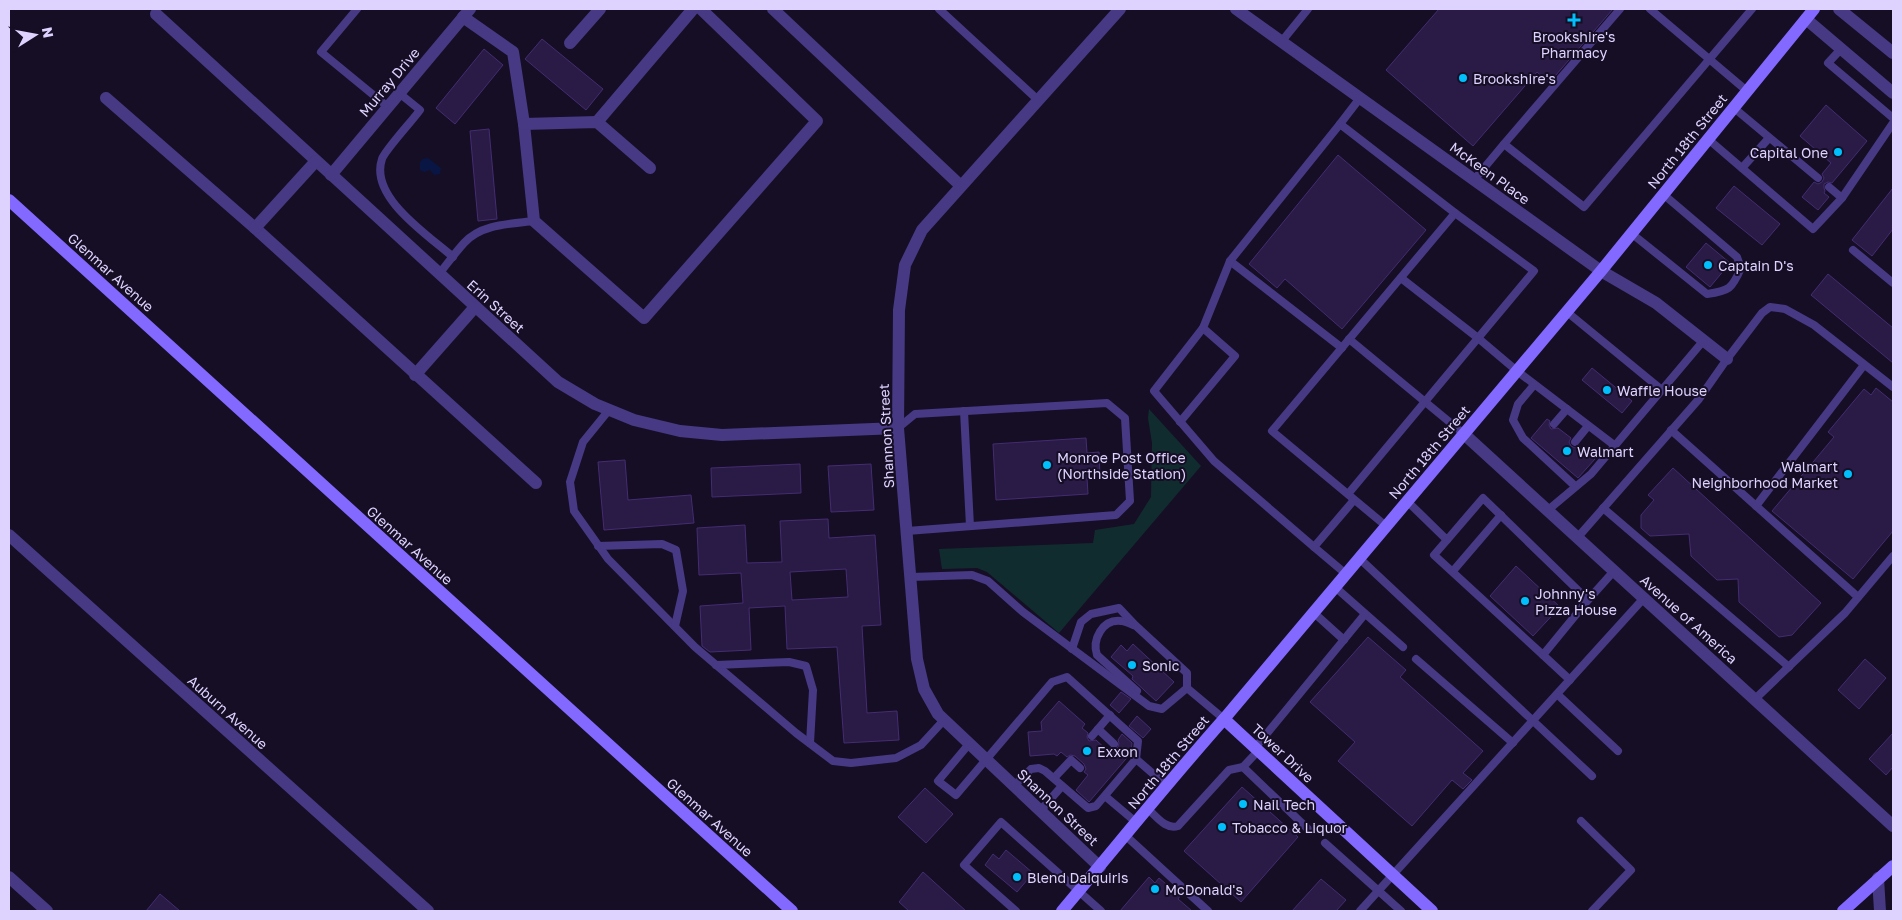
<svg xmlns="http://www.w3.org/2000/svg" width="1902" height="920" font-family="'Golos Text',sans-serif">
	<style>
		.green { fill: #112c2f }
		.water { fill: #091643 }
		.building { fill: #291a46; stroke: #442c72; fill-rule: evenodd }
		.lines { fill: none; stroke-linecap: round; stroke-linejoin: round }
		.lane { stroke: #473984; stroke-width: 8 }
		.street { stroke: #473984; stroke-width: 12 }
		.secondary { stroke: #8369ff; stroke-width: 12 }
		.poi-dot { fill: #00bffd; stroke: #160e25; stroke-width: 2 }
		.labels { text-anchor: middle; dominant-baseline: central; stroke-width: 4; stroke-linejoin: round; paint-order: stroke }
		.poi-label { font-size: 14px; fill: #ded2ff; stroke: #160e25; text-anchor: start }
		.street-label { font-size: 14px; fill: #ded2ff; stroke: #160e25 }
	</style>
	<rect width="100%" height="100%" fill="#160e25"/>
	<path class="green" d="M1149 409 1201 466 1059 633 987 572 977 568 942 569 939 549 1093 543 1095 530 1134 524 1151 497 1152 443 1148 418Z"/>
	<path class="water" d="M428 158 441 168 440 174 434 175 430 170 424 172 420 170V162L423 159Z"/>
	<g class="building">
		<path d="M1439 9H1613L1549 83 1537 72 1473 146 1386 70Z"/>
		<path d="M542 39 603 89 586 110 525 59Z"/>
		<path d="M484 49 503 65 455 124 436 108Z"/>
		<path d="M1826 105 1867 141 1832 183 1828 182 1824 184V188L1825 191 1824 193 1829 197 1818 210 1802 197 1814 182 1818 184 1822 182 1824 178 1822 174 1831 163 1800 136Z"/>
		<path d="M489 129 497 219 478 221 470 131Z"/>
		<path d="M1338 155 1426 230 1342 329 1285 279 1277 288 1249 264Z"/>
		<path d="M1734 186 1780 224 1762 245 1716 208Z"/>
		<path d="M1893 188V229L1872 256 1852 240Z"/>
		<path d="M1706 243 1730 263 1710 287 1686 267Z"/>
		<path d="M1828 274 1893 328V363L1811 295Z"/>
		<path d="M1592 368 1632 401 1622 413 1582 380Z"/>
		<path d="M1876 388 1893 402V531L1853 579 1772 511 1834 437 1828 432 1864 389 1871 395Z"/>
		<path d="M1547 419 1550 421 1549 425 1551 429 1558 428 1571 438 1569 442 1571 446 1575 448 1579 446 1595 459 1578 478 1531 438Z"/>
		<path d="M1086 438 1087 453 1099 452 1100 477 1087 478 1088 494 996 500 993 444Z"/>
		<path d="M625 460 628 500 691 495 694 523 604 530 598 462Z"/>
		<path d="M800 464 801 493 712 497 711 468Z"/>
		<path d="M871 464 874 510 831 512 828 466Z"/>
		<path d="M1673 468 1821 603 1792 635 1779 637 1739 602 1738 579 1717 580 1691 556 1689 534 1650 536 1641 528V515L1654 500 1648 495Z"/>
		<path d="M828 519 829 538 875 535 881 625 862 626 867 713 897 711 899 740 844 743 837 647 787 649 785 606 749 608 751 650 710 652 702 646 700 606 743 603 741 573 699 575 697 528 745 525 747 563 782 562 780 521ZM846 569 848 597 792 600 790 572Z"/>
		<path d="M1516 566 1560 607 1533 636 1490 596Z"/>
		<path d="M1368 637 1406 670 1400 677 1483 751 1463 773 1472 780 1463 789 1452 780 1412 826 1338 761 1355 742 1310 702Z"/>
		<path d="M1133 644 1174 682 1156 701 1132 679 1133 676 1111 657 1121 645 1127 651Z"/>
		<path d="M1865 659 1886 678 1859 709 1838 690Z"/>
		<path d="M1121 692 1131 699 1119 713 1110 705Z"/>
		<path d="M1059 701 1085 724 1082 728 1088 733 1087 737 1089 741 1096 740 1108 751 1110 748 1115 749 1118 747 1119 743 1118 740 1122 734 1132 743 1131 753 1089 802 1076 790 1088 775 1084 772 1086 769 1084 764 1075 756 1070 755 1067 757 1061 752 1057 756 1054 754 1030 756 1028 732 1042 731 1041 722Z"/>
		<path d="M1137 716 1151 729 1143 738 1129 726Z"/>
		<path d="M1893 733V767L1886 775 1869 759Z"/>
		<path d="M1242 787 1298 837 1241 902 1184 851Z"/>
		<path d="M925 788 953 814 926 843 898 817Z"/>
		<path d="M1006 850 1033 873 1017 892 985 865 993 854 999 859Z"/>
		<path d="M923 872 966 911H909L899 902Z"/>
		<path d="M1149 877 1155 883 1159 878 1180 896 1178 899 1192 911H1120Z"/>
		<path d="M1321 879 1346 900 1336 911H1292Z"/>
		<path d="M160 894 180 911H146Z"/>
	</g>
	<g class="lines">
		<g class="lane">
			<path d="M357 9 321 52 388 107"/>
			<path d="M939 9 1038 100"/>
			<path d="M1620 9 1504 144 1584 207 1752 9"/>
			<path d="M1650 9 1747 91"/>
			<path d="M1282 41 1308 9"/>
			<path d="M1841 49 1828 63 1893 118"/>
			<path d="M399 93 420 110C413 120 385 150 382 159 369 197 428 235 453 257"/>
			<path d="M1734 108 1818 178"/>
			<path d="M1340 124 1360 98"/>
			<path d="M1708 139 1813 229 1842 198 1893 123"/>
			<path d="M1742 168 1769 138"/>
			<path d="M1474 180 1504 144"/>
			<path d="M1829 187 1842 198"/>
			<path d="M1631 233 1707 294C1729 291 1732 289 1741 268L1737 257 1663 194"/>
			<path d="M1853 250 1893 283"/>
			<path d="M1230 261 1342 348"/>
			<path d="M439 274C447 264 455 253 464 243 481 224 510 224 534 221"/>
			<path d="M1401 278 1478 338 1517 371 1614 445"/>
			<path d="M1567 312 1662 390"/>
			<path d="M1349 339 1464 434"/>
			<path d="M1534 385 1518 404 1513 420 1523 438 1575 486"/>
			<path d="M609 410 583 442 570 482 574 511 608 559 695 647 796 733 833 761 851 763 896 758 921 745 944 720"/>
			<path d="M964 411 970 526"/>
			<path d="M1180 422 1235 356 1203 328"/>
			<path d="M1554 424 1567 409"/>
			<path d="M898 428 915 414 1107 403 1125 418 1130 501 1116 515 907 531"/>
			<path d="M1671 430 1858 597"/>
			<path d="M1575 442 1588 426"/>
			<path d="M1348 494 1534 271 1455 213 1272 431 1386 526"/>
			<path d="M1354 500 1314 547 1214 461 1154 391 1203 328 1230 261 1340 124 1455 213"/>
			<path d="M1407 501 1447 540 1483 498 1588 600 1614 571"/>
			<path d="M1756 506 1864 365"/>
			<path d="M1603 508 1789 667"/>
			<path d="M1548 510 1591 474 1704 340"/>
			<path d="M1578 537 1699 399 1727 359 1762 313 1770 307 1785 309 1814 325 1893 387"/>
			<path d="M1447 540 1434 555 1543 655 1588 600"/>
			<path d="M598 546 662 544 676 550 683 591 675 626"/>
			<path d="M1314 547 1346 574"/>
			<path d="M1359 558 1592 776"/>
			<path d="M1453 571 1501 515"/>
			<path d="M911 577 972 575 988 581 1023 612 1149 706 1162 709 1187 688"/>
			<path d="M1335 587 1403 647"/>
			<path d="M1313 612 1344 640"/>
			<path d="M1133 625C1129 623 1125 621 1121 621 1102 619 1092 640 1097 655L1137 691"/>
			<path d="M1072 649 1081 622 1091 614 1119 608 1135 625 1187 673V688L1224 719"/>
			<path d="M1543 655 1570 680"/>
			<path d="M1416 659 1513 743"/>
			<path d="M716 665 789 662 806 666 813 690 810 743"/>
			<path d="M1557 694 1618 751"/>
			<path d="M1755 699 1845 613 1893 556"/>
			<path d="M1098 729 1114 744"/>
			<path d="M1092 736 1110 715"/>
			<path d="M969 744 938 781 956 795 1052 682 1067 677 1138 741 1136 759 1166 785"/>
			<path d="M1255 748 1365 614"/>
			<path d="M1243 767 1258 751"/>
			<path d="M1054 778 1071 760 1080 768"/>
			<path d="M1014 786 1031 769 1039 768 1045 771 1088 808 1096 806 1136 759"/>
			<path d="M1105 796 1137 823"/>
			<path d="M1148 809C1157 817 1166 830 1178 826L1229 770 1243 767 1308 829"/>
			<path d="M1040 811 1062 786"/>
			<path d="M1581 821 1631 870 1592 911"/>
			<path d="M1126 836 1208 911"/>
			<path d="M1325 843 1401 911"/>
			<path d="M1016 911 964 865 1001 822 1101 911"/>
			<path d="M1360 911 1644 598"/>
		</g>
		<g class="street">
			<path d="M773 9 961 186"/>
			<path d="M1236 9 1601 271 1656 303 1727 359"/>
			<path d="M1839 9 1893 53"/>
			<path d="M156 14 558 382 595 404 634 420 680 431 722 435 898 428"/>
			<path d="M463 17 513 52 524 124 534 221 644 318 817 121 701 9"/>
			<path d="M1806 19 1893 93"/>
			<path d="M570 43 600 9"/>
			<path d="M106 98 255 228 536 483"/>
			<path d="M597 122 693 9"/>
			<path d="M524 124 597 122 650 168"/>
			<path d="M331 175 470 9"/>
			<path d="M255 228 316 161"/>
			<path d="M415 375 475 307"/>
			<path d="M1464 434 1893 826"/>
			<path d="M9 535 428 911"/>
			<path d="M1100 867 938 714 924 689 917 659 898 428 899 310 905 265 922 230 1120 9"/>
			<path d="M9 877 47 911"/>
			<path d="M1878 878 1880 911"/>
		</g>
		<g class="secondary">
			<path d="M9 200 792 911"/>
			<path d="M1224 719 1432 911"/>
			<path d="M1062 911C1116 847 1168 782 1224 719L1601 271 1814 9"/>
			<path d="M1843 911 1893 866"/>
		</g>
	</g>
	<g class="poi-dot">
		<path d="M1571.5 12.5h5v5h5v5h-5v5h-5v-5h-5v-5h5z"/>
		<circle cx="1463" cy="78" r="5"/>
		<circle cx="1838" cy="152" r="5"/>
		<circle cx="1708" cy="265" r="5"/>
		<circle cx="1607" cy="390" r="5"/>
		<circle cx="1567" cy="451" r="5"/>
		<circle cx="1047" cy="465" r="5"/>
		<circle cx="1848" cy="474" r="5"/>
		<circle cx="1525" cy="601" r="5"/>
		<circle cx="1132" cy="665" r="5"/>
		<circle cx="1087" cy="751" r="5"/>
		<circle cx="1243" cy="804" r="5"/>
		<circle cx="1222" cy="827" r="5"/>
		<circle cx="1017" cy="877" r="5"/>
		<circle cx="1155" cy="889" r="5"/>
	</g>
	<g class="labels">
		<g class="poi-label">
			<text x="1574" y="36" text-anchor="middle">Brookshire's<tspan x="1574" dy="16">Pharmacy</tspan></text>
			<text x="1473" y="78">Brookshire's</text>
			<text x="1828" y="152" text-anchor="end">Capital One</text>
			<text x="1718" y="265">Captain D's</text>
			<text x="1617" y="390">Waffle House</text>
			<text x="1577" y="451">Walmart</text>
			<text x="1057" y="457">Monroe Post Office<tspan x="1057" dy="16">(Northside Station)</tspan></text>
			<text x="1838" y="466" text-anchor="end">Walmart<tspan x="1838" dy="16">Neighborhood Market</tspan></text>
			<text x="1535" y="593">Johnny's<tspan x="1535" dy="16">Pizza House</tspan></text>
			<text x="1142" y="665">Sonic</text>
			<text x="1097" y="751">Exxon</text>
			<text x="1253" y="804">Nail Tech</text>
			<text x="1232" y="827">Tobacco &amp; Liquor</text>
			<text x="1027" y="877">Blend Daiquiris</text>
			<text x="1165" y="889">McDonald's</text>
		</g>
		<g class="street-label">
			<text transform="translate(389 82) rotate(-50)">Murray Drive</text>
			<text transform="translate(1687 141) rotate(-51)">North 18th Street</text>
			<text transform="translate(1490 173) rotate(36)">McKeen Place</text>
			<text transform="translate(111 272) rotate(42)">Glenmar Avenue</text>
			<text transform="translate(496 306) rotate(42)">Erin Street</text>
			<text transform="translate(886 436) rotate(-93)">Shannon Street</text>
			<text transform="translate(1429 452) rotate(-50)">North 18th Street</text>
			<text transform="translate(410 545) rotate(42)">Glenmar Avenue</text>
			<text transform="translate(1689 619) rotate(42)">Avenue of America</text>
			<text transform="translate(228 712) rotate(42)">Auburn Avenue</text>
			<text transform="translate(1283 753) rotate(43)">Tower Drive</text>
			<text transform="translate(1168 762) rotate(-50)">North 18th Street</text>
			<text transform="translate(1058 807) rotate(43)">Shannon Street</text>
			<text transform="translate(710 817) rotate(42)">Glenmar Avenue</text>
		</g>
	</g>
	<rect width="1902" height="920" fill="none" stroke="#ded2ff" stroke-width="20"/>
	<g transform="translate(35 35) rotate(79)" stroke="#160e25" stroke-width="4" paint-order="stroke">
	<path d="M0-4L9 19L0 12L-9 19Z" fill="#ded2ff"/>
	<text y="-8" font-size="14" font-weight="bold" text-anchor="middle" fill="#ded2ff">N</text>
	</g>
</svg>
